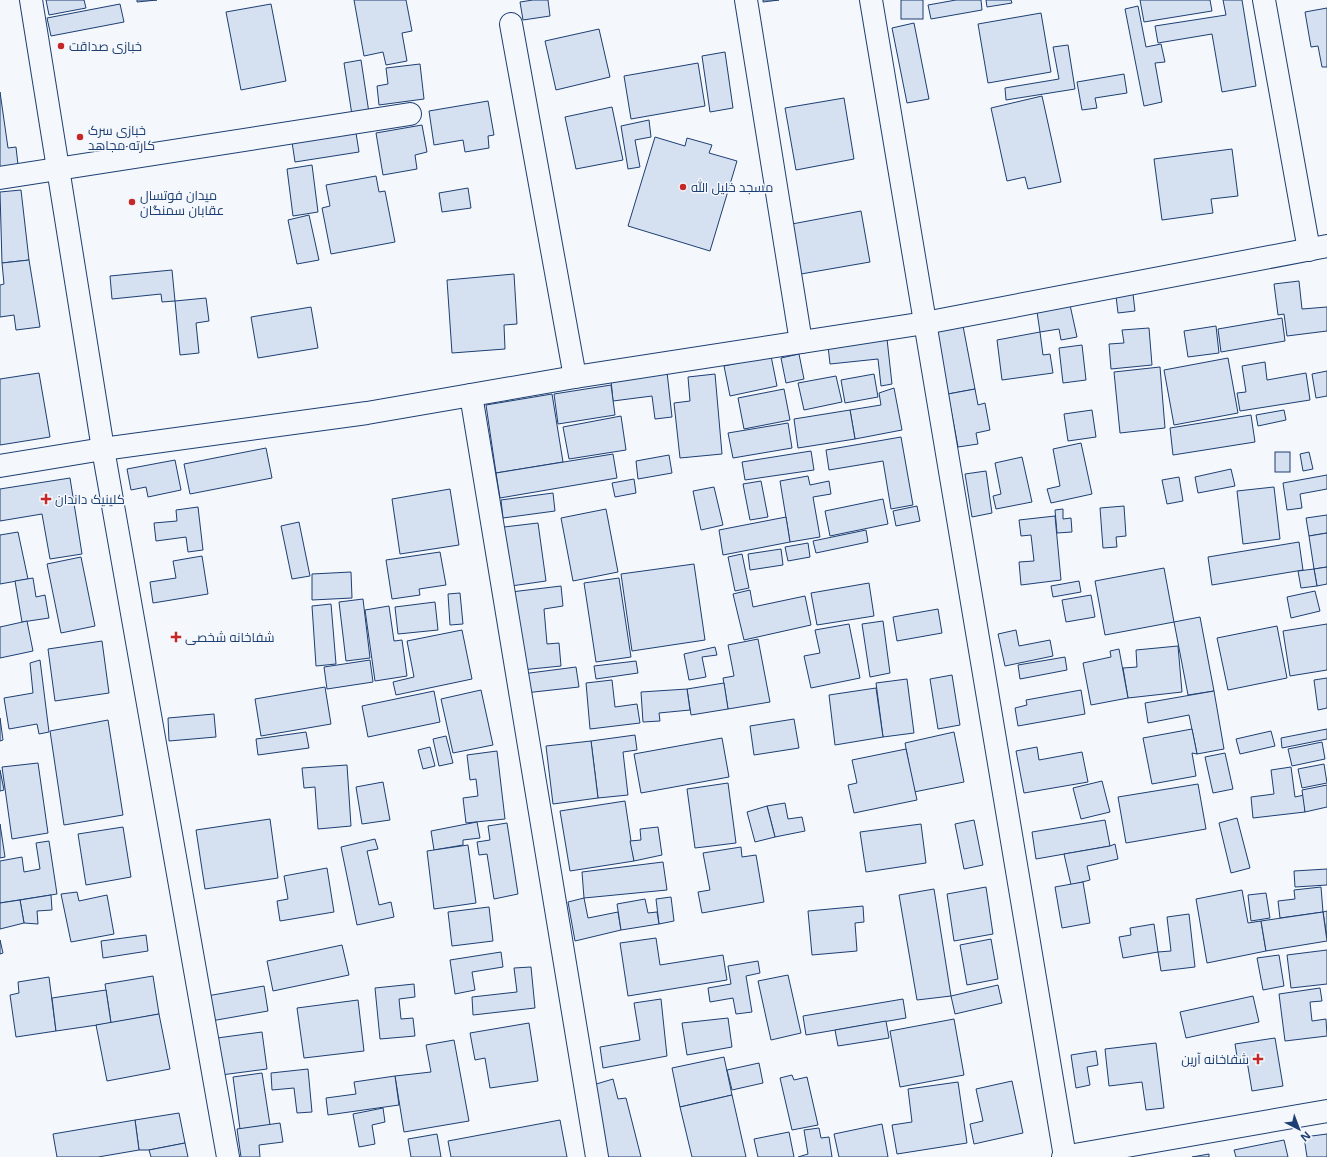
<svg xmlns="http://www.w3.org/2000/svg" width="1327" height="1157" font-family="'Open Sans',Cairo,sans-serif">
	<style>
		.building { fill: #d5e0f0; stroke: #1d3f73 }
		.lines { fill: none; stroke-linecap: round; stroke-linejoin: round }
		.minor-casing { stroke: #1d3f73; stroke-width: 24 }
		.tertiary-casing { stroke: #1d3f73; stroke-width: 24 }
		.minor { stroke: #f4f7fb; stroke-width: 22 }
		.tertiary { stroke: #f4f7fb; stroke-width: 22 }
		.poi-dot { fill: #c62828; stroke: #f4f7fb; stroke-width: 1.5 }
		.labels { text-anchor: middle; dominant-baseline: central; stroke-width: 3; stroke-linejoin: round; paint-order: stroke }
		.poi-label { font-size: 13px; fill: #1d3f73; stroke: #f4f7fb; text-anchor: start }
	</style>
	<rect width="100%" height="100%" fill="#f4f7fb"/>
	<g class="building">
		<path d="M46 0H84L86 8 49 15Z"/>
		<path d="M137 0H157L137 2Z"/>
		<path d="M354 0H406L412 31 402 33 407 61 386 65 383 52 364 56Z"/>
		<path d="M533 0H548L550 16 523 20 520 2Z"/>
		<path d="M763 0H779L763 2Z"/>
		<rect x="901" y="0" width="22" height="19"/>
		<path d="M956 0H981L982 10 931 19 928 5Z"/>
		<path d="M986 0H1011L1012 3 987 7Z"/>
		<path d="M1140 0H1210L1212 11 1144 22Z"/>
		<path d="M1223 0H1242L1256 86 1222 92 1212 34 1158 43 1155 26 1226 15Z"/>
		<path d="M120 4 124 22 51 36 47 18Z"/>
		<path d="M271 4 286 81 241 90 226 12Z"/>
		<path d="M1138 6 1146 47 1161 44 1165 62 1155 63 1162 102 1144 106 1125 9Z"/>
		<path d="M1327 8V67H1322L1318 46 1311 47 1305 12Z"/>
		<path d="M1041 13 1051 72 988 83 978 24Z"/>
		<path d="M914 23 929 99 907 103 892 28Z"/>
		<path d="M599 29 610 77 556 90 545 41Z"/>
		<path d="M1068 45 1075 89 1006 100 1005 88 1059 79 1053 47Z"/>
		<path d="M725 52 733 108 710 112 702 56Z"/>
		<path d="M361 60 369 113 352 115 344 63Z"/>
		<path d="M698 63 705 106 631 119 624 76Z"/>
		<path d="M420 64 424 99 379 105 377 86 388 84 386 68Z"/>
		<path d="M1124 74 1127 93 1095 98 1097 108 1082 110 1077 82Z"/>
		<path d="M0 92 8 148 16 147 18 165 0 168Z"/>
		<path d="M1042 96 1061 182 1028 189 1025 177 1007 181 991 108Z"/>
		<path d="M844 98 854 159 796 170 785 108Z"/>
		<path d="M488 101 494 135 488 136 489 148 465 152 463 140 434 145 429 111Z"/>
		<path d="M612 107 623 160 576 169 565 117Z"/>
		<path d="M649 120 651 137 635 140 640 167 628 169 621 126Z"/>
		<path d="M422 125 427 152 415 155 417 169 383 175 376 133Z"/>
		<path d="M356 133 359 152 295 162 292 142Z"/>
		<path d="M655 137 685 146 687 138 712 145 709 153 737 161 710 251 628 226Z"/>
		<path d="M1232 149 1238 196 1211 199 1213 213 1162 220 1154 159Z"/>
		<path d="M312 165 318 212 293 216 287 169Z"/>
		<path d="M376 176 379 192 385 191 395 242 331 254 322 208 330 206 326 185Z"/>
		<path d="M468 188 471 208 442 212 439 193Z"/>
		<path d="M21 190 29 260 2 263 0 192Z"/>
		<path d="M861 211 870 262 801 274 792 224Z"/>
		<path d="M309 215 319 260 297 264 288 220Z"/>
		<path d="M29 260 40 327 16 330 14 315 0 317V285L4 284 2 263Z"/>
		<path d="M172 270 175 301 162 302 161 294 112 299 110 276Z"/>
		<path d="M514 274 517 324 504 325 505 349 452 353 447 280Z"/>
		<path d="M1299 281 1302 309 1327 307V331L1287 336 1284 314 1278 315 1274 284Z"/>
		<path d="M1133 294 1135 311 1118 313 1116 296Z"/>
		<path d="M206 298 209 321 196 323 199 353 180 355 175 301Z"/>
		<path d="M1070 305 1077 337 1061 340 1059 329 1040 332 1037 312Z"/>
		<path d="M311 307 318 348 258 358 251 317Z"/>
		<path d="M1282 318 1285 341 1221 352 1218 329Z"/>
		<path d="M963 326 975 389 948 394 937 331Z"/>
		<path d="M1216 326 1219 353 1188 357 1184 331Z"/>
		<path d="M1149 328 1152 365 1111 369 1109 344 1124 343 1122 330Z"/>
		<path d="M1040 332 1043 355 1050 354 1053 373 1002 380 997 340Z"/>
		<path d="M887 339 892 384 881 386 878 359 830 364 828 346Z"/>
		<path d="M1082 345 1086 380 1063 383 1059 348Z"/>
		<path d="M799 354 804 379 786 383 781 358Z"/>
		<path d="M771 356 777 386 730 396 724 366Z"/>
		<path d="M1228 358 1238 413 1174 425 1164 370Z"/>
		<path d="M1265 362 1267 380 1306 373 1310 400 1240 411 1237 393 1246 392 1242 366Z"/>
		<path d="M1160 367 1165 428 1120 433 1114 372Z"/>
		<path d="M1327 371V396L1316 398 1312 374Z"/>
		<path d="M667 372 672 417 655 419 652 396 613 401 611 380Z"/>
		<path d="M39 373 50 437 0 445V379Z"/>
		<path d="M715 374 722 454 680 458 674 403 690 401 688 377Z"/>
		<path d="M874 374 878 397 845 403 841 380Z"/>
		<path d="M836 376 842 402 804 410 798 383Z"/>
		<path d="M611 385 615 415 558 424 554 394Z"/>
		<path d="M894 388 902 430 855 439 850 410 881 405 879 393Z"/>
		<path d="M784 389 790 420 744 429 738 398Z"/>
		<path d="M975 389 978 405 985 403 990 430 976 433 978 444 958 447 948 394Z"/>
		<path d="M552 394 563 462 496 473 486 405Z"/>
		<path d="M850 410 855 439 798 448 794 419Z"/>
		<path d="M1092 410 1096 437 1068 441 1064 414Z"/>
		<path d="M1284 410 1286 420 1258 426 1256 415Z"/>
		<path d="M1251 415 1255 442 1173 455 1170 428Z"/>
		<path d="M621 416 626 450 569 459 563 427Z"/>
		<path d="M788 423 792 448 733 458 728 433Z"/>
		<path d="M901 437 913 505 891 509 883 461 829 470 826 450Z"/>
		<path d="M1081 443 1092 494 1051 503 1047 489 1060 486 1053 449Z"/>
		<path d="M266 448 272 478 190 494 184 464Z"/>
		<path d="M811 451 814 470 745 480 742 462Z"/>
		<rect x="1275" y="452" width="15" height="20"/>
		<path d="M1309 452 1313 469 1303 471 1300 454Z"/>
		<path d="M613 454 617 478 500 498 496 473Z"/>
		<path d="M669 455 672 473 638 479 636 461Z"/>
		<path d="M1022 457 1032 502 996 509 993 496 1001 494 995 463Z"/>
		<path d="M175 460 181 490 148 497 146 487 131 490 127 469Z"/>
		<path d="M1231 469 1235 486 1198 493 1195 477Z"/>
		<path d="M986 471 992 513 972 517 965 474Z"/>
		<path d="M1327 475V489L1300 494 1302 508 1287 510 1283 483Z"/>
		<path d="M808 476 810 485 829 481 831 494 813 497 820 537 790 542 780 481Z"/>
		<path d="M1179 477 1183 501 1167 504 1162 480Z"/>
		<path d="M70 478 82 554 50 559 42 514 0 521V489Z"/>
		<path d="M634 479 636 493 615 497 612 483Z"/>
		<path d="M761 481 768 517 750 520 743 484Z"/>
		<path d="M714 487 723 525 701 530 693 491Z"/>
		<path d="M1274 487 1280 539 1243 544 1237 491Z"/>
		<path d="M450 489 459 545 400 554 392 499Z"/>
		<path d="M553 493 555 511 503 518 501 500Z"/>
		<path d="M883 499 888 524 830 536 825 511Z"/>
		<path d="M917 506 920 521 896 526 893 511Z"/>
		<path d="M1124 506 1126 536 1116 537 1117 547 1103 548 1100 508Z"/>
		<path d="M198 507 203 550 188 552 186 537 156 541 154 523 177 521 176 510Z"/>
		<path d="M606 509 618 572 573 581 561 518Z"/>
		<path d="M1063 509V519L1071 518 1072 532 1057 533 1055 510Z"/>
		<path d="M1327 515V533L1309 536 1306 518Z"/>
		<path d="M1055 516 1061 580 1021 585 1019 562 1034 561 1031 535 1021 536 1019 520Z"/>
		<path d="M786 517 790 542 723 555 719 530Z"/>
		<path d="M299 522 310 576 292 579 281 526Z"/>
		<path d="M538 523 546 581 511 586 504 527Z"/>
		<path d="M866 530 868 542 816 553 813 541Z"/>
		<path d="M18 532 28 579 0 584V535Z"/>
		<path d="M1327 533V567L1314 569 1309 536Z"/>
		<path d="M1299 542 1303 570 1212 585 1208 557Z"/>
		<path d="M808 543 810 557 788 561 785 547Z"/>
		<path d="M781 549 783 565 750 570 748 554Z"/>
		<path d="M440 552 446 585 419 589 420 595 392 599 386 560Z"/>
		<path d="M742 554 749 588 735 591 728 557Z"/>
		<path d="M202 556 208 594 153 603 150 582 176 578 173 561Z"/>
		<path d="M81 557 95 626 61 633 47 564Z"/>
		<path d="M694 564 705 640 632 651 621 574Z"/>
		<path d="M1327 567V584L1317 586 1314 569Z"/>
		<path d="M1164 568 1174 622 1105 635 1095 581Z"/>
		<path d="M1314 569 1317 586 1301 588 1298 571Z"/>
		<path d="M351 572 352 598 312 600V574Z"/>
		<path d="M33 578 36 597 45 595 49 618 22 622 15 581Z"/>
		<path d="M619 578 631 657 596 662 584 583Z"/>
		<path d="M1079 581 1081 592 1053 597 1051 586Z"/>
		<path d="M869 583 874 616 817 625 811 593Z"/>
		<path d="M561 586 563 606 544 609 547 644 559 643 561 666 521 670 511 592Z"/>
		<path d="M750 590 753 607 805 596 811 625 744 640 733 594Z"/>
		<path d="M1315 591 1320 611 1291 618 1287 597Z"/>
		<path d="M460 593 463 624 450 625 448 594Z"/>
		<path d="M1091 595 1095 617 1066 622 1062 600Z"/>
		<path d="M363 599 370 658 346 661 339 602Z"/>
		<path d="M435 602 438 630 398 634 395 607Z"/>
		<path d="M331 604 336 664 316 666 312 606Z"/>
		<path d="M389 606 394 641 402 640 407 676 375 681 365 610Z"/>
		<path d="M938 609 942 633 897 641 893 617Z"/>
		<path d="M1200 617 1214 691 1188 695 1174 622Z"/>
		<path d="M27 621 33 651 0 658V627Z"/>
		<path d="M883 621 890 673 870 677 862 624Z"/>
		<path d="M849 624 860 678 811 688 804 656 820 653 815 630Z"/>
		<path d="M1327 624V670L1290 676 1283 631Z"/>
		<path d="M1277 626 1287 678 1228 690 1217 638Z"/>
		<path d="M462 630 472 679 396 695 393 682 414 677 407 641Z"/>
		<path d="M1016 630 1019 646 1050 640 1053 656 1005 666 998 634Z"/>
		<path d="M758 639 770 702 728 709 723 678 734 676 728 645Z"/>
		<path d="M102 641 109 693 55 701 48 649Z"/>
		<path d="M1178 646 1182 692 1128 698 1123 668 1137 667 1136 650Z"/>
		<path d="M715 647 717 655 702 657 706 677 689 680 684 654Z"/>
		<path d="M1119 649 1128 698 1091 705 1083 663 1111 657 1110 651Z"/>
		<path d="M1065 657 1067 670 1020 679 1018 665Z"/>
		<path d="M40 660 49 732 39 734 37 724 9 729 4 698 33 693 30 663Z"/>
		<path d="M370 660 373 682 327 689 324 667Z"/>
		<path d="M636 661 638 673 596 679 594 666Z"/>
		<path d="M576 667 579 687 525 693 522 674Z"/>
		<path d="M952 675 960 725 938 729 930 679Z"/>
		<path d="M1327 678V708L1318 710 1314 680Z"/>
		<path d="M907 679 914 733 883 737 876 683Z"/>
		<path d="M612 680 615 707 637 704 640 723 590 729 586 683Z"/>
		<path d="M724 683 728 709 691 715 687 689Z"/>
		<path d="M325 687 331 724 261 736 255 699Z"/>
		<path d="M876 688 883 737 835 745 829 695Z"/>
		<path d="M687 689 690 710 659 713 660 721 643 722 641 692Z"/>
		<path d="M481 690 493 745 453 753 441 699Z"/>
		<path d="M1081 690 1085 714 1018 726 1015 708 1027 705 1026 700Z"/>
		<path d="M434 691 440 722 368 737 362 706Z"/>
		<path d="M1214 691 1224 749 1197 754 1189 715 1148 723 1145 703Z"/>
		<path d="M214 714 216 737 169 741 168 718Z"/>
		<path d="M0 718 3 740 0 741Z"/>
		<path d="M794 719 799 748 754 755 750 726Z"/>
		<path d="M108 720 123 815 64 825 50 731Z"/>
		<path d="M1192 729 1197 754 1192 753 1196 776 1152 784 1143 738Z"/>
		<path d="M1327 729V739L1282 748 1281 738Z"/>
		<path d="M1271 731 1275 746 1240 754 1236 739Z"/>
		<path d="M306 732 309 748 258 755 256 739Z"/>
		<path d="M954 732 964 782 914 792 905 743Z"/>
		<path d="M635 735 637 750 623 752 628 795 598 798 591 741Z"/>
		<path d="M446 736 453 763 439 766 433 739Z"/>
		<path d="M722 738 729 777 641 793 634 754Z"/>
		<path d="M591 741 598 798 553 804 546 746Z"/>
		<path d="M1322 742 1325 759 1292 766 1288 749Z"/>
		<path d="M430 747 435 766 423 769 418 750Z"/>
		<path d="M1037 747 1039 760 1082 752 1088 782 1024 793 1016 751Z"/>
		<path d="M906 749 917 800 854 813 848 785 857 783 852 760Z"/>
		<path d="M497 751 505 819 466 823 463 798 478 796 476 779 470 780 467 755Z"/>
		<path d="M1225 753 1233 789 1213 793 1205 757Z"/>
		<path d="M38 763 48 833 12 839 2 767Z"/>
		<path d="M1324 764 1327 783 1302 788 1298 769Z"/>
		<path d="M347 765 351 826 318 829 315 787 304 788 302 768Z"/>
		<path d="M1291 767 1295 797 1304 795 1305 812 1253 818 1251 797 1274 794 1271 770Z"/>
		<path d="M0 770 4 790 0 791Z"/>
		<path d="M1102 781 1110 812 1081 819 1073 788Z"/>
		<path d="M383 782 390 820 362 824 356 787Z"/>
		<path d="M728 783 736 843 695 848 687 789Z"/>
		<path d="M1198 784 1206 829 1126 843 1118 797Z"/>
		<path d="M1327 785V807L1305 812 1302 790Z"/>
		<path d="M625 801 634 861 570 871 560 811Z"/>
		<path d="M785 803 788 819 802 817 805 831 775 837 767 806Z"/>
		<path d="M767 806 775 837 755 842 747 812Z"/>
		<path d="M1237 818 1250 868 1231 873 1219 823Z"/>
		<path d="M270 819 278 878 205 889 196 830Z"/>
		<path d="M974 820 983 865 964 869 955 824Z"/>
		<path d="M1105 820 1110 846 1036 859 1032 832Z"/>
		<path d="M477 822 480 838 463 840V845L434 850 431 831Z"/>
		<path d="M507 823 518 894 494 899 487 854 479 855 477 842 490 840 488 826Z"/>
		<path d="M0 824 5 857 0 858Z"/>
		<path d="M921 824 926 863 866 872 860 832Z"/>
		<path d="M123 827 131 877 86 885 78 834Z"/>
		<path d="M658 827 662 855 634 861 630 841 641 840 640 829Z"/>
		<path d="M375 839 378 849 367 851 379 905 391 902 394 917 357 925 341 847Z"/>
		<path d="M49 841 57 894 0 903V861L22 857 24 872 40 869 36 843Z"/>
		<path d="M1115 844 1118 859 1087 866 1090 880 1071 885 1064 854 1110 846Z"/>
		<path d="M468 845 476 903 434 909 427 851Z"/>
		<path d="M741 847 742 857 756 855 764 902 702 913 698 892 710 890 703 853Z"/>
		<path d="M663 862 667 890 584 898 582 872Z"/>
		<path d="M327 868 334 912 280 921 277 901 288 899 284 876Z"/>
		<path d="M1327 869V885L1295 887 1294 871Z"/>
		<path d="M1083 882 1090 923 1062 928 1055 887Z"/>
		<path d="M986 887 993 934 954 941 947 894Z"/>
		<path d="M1321 887 1323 912 1280 918 1278 901 1295 899 1294 890Z"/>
		<path d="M934 889 951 996 917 1000 899 895Z"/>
		<path d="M1242 890 1248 923 1261 921 1266 951 1207 963 1196 899Z"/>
		<path d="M77 892 79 901 107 895 114 934 71 942 61 894Z"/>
		<path d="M1266 893 1270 918 1251 921 1248 895Z"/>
		<path d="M51 895 52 910 37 911 38 924 24 923 20 900Z"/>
		<path d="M671 897 674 921 659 924 656 899Z"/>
		<path d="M584 898 588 918 618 912 621 930 575 941 568 902Z"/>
		<path d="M645 899 648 913 657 912 659 924 621 930 617 904Z"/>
		<path d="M20 900 24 923 0 929V903Z"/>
		<path d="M863 906 864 922 855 923 857 951 812 955 808 911Z"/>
		<path d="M489 907 493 941 452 946 448 912Z"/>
		<path d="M1327 911V938L1323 912Z"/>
		<path d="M1323 912 1327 941 1266 951 1261 921Z"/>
		<path d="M1189 914 1195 967 1161 971 1158 952 1171 951 1167 917Z"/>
		<path d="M1154 924 1158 952 1123 958 1119 937 1131 935 1130 928Z"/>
		<path d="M146 935 148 951 103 958 101 941Z"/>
		<path d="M656 938 660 965 723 955 727 980 628 996 620 943Z"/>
		<path d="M991 939 998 979 967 985 960 945Z"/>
		<path d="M0 940 3 953 0 954Z"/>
		<path d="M342 945 349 975 273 991 267 961Z"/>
		<path d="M1327 950V984L1291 988 1287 955Z"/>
		<path d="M501 952 503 967 472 972 475 990 455 994 450 960Z"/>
		<path d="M1279 955 1284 986 1263 990 1257 958Z"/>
		<path d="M758 961 760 973 746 976 752 1012 736 1014 733 998 710 1002 708 988 731 984 728 966Z"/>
		<path d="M531 967 535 1008 473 1015 472 997 517 992 514 968Z"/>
		<path d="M788 975 801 1033 771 1040 758 981Z"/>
		<path d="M153 976 159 1014 111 1023 105 984Z"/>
		<path d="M49 977 56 1031 16 1037 10 995 19 993 18 982Z"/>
		<path d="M414 984 415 997 399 999 401 1019 413 1018 415 1036 380 1039 375 988Z"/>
		<path d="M998 985 1002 1003 955 1014 951 996Z"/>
		<path d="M264 986 268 1011 211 1021 207 996Z"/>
		<path d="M1320 988 1322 1001 1310 1002 1312 1021 1326 1019 1327 1036 1285 1041 1279 994Z"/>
		<path d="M106 990 111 1023 56 1031 52 998Z"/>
		<path d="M1253 996 1259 1022 1186 1038 1180 1012Z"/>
		<path d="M661 999 667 1056 603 1068 600 1047 640 1040 634 1003Z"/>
		<path d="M903 999 906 1018 806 1035 803 1016Z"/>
		<path d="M358 1000 364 1051 304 1058 297 1008Z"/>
		<path d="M159 1014 170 1069 107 1081 96 1025Z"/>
		<path d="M728 1018 732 1047 687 1055 682 1023Z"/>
		<path d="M954 1019 964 1075 900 1087 890 1031Z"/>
		<path d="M886 1021 889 1038 838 1046 835 1030Z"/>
		<path d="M529 1023 538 1081 490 1088 485 1058 475 1060 470 1033Z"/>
		<path d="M262 1032 267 1069 221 1075 217 1038Z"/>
		<path d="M1275 1038 1283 1086 1252 1091 1247 1061 1238 1063 1235 1044Z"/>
		<path d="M454 1040 469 1121 404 1132 395 1076 431 1072 426 1045Z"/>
		<path d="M1156 1043 1164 1108 1146 1110 1142 1082 1109 1086 1105 1049Z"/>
		<path d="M1096 1051 1098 1065 1087 1067 1090 1085 1076 1088 1071 1055Z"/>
		<path d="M724 1057 732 1095 680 1107 672 1068Z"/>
		<path d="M759 1063 763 1083 732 1090 727 1070Z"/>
		<path d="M308 1069 312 1112 297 1113 294 1088 272 1090 271 1073Z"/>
		<path d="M262 1073 270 1125 240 1129 233 1077Z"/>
		<path d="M792 1075 794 1080 807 1077 818 1125 792 1130 780 1078Z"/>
		<path d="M395 1076 399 1105 328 1115 326 1098 356 1094 354 1082Z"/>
		<path d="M613 1079 618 1099 626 1098 641 1157H605L593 1085Z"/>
		<path d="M1012 1081 1023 1133 974 1144 970 1124 983 1121 976 1089Z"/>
		<path d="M958 1082 967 1143 897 1154 892 1125 912 1122 908 1089Z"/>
		<path d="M732 1095 746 1157H692L680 1107Z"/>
		<path d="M383 1108 385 1122 372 1125 375 1144 359 1147 353 1114Z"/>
		<path d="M179 1113 185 1143 149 1150H139L135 1120Z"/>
		<path d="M135 1120 139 1150 98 1157H57L53 1134Z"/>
		<path d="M560 1120 567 1157H451L448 1141Z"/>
		<path d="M280 1123 283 1142 259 1145 260 1157H241L237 1129Z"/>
		<path d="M882 1124 888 1157H839L834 1134Z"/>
		<path d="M819 1128 821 1138 829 1137 832 1157H798L808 1154 804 1130Z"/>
		<path d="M789 1132 794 1157H758L754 1139Z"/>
		<path d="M437 1134 441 1157H411L408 1139Z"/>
		<path d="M1327 1134V1157H1307L1304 1137Z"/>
		<path d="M1284 1140 1288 1157H1236L1234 1150Z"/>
		<path d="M185 1143 188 1157H151L149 1150Z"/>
		<path d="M1209 1154V1157H1192Z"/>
	</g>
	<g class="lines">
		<defs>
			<g id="minor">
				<path d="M746 0 801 342"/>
				<path d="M871 0 1065 1157"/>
				<path d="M1264 0 1309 250"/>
				<path d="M511 24 575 377"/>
				<path d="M0 178 410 114"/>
				<path d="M471 395 597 1157"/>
			</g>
			<g id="tertiary">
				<path d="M31 0 103 449 228 1157"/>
				<path d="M0 466 103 449 367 413 575 377 925 323 1327 246"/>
				<path d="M1063 1157 1327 1111"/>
			</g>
		</defs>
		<use href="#minor" class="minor-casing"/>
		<use href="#tertiary" class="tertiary-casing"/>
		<use href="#minor" class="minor"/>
		<use href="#tertiary" class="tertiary"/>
	</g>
	<g class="poi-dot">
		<circle cx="61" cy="46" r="4"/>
		<circle cx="80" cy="137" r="4"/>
		<circle cx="683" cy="187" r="4"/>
		<circle cx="132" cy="202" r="4"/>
		<path d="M44 493h4v4h4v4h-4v4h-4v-4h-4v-4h4z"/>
		<path d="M174 631h4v4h4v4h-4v4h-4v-4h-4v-4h4z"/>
		<path d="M1256 1053h4v4h4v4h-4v4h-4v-4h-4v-4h4z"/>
	</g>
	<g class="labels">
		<g class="poi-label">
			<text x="69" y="46">خبازی صداقت</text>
			<text x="88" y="130">خبازی سرک<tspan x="88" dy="15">کارته مجاهد</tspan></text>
			<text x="691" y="187">مسجد خلیل الله</text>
			<text x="140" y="195">میدان فوتسال<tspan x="140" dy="15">عقابان سمنگان</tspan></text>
			<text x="55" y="499">کلینیک داندان</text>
			<text x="185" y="637">شفاخانه شخصی</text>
			<text x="1249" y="1059" text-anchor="end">شفاخانه آرین</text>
		</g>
	</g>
	<g transform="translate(1299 1129) rotate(138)" stroke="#f4f7fb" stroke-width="3" paint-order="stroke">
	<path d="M0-3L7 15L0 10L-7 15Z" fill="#1d3f73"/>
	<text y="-6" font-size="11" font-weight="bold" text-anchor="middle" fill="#1d3f73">N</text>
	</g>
</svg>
